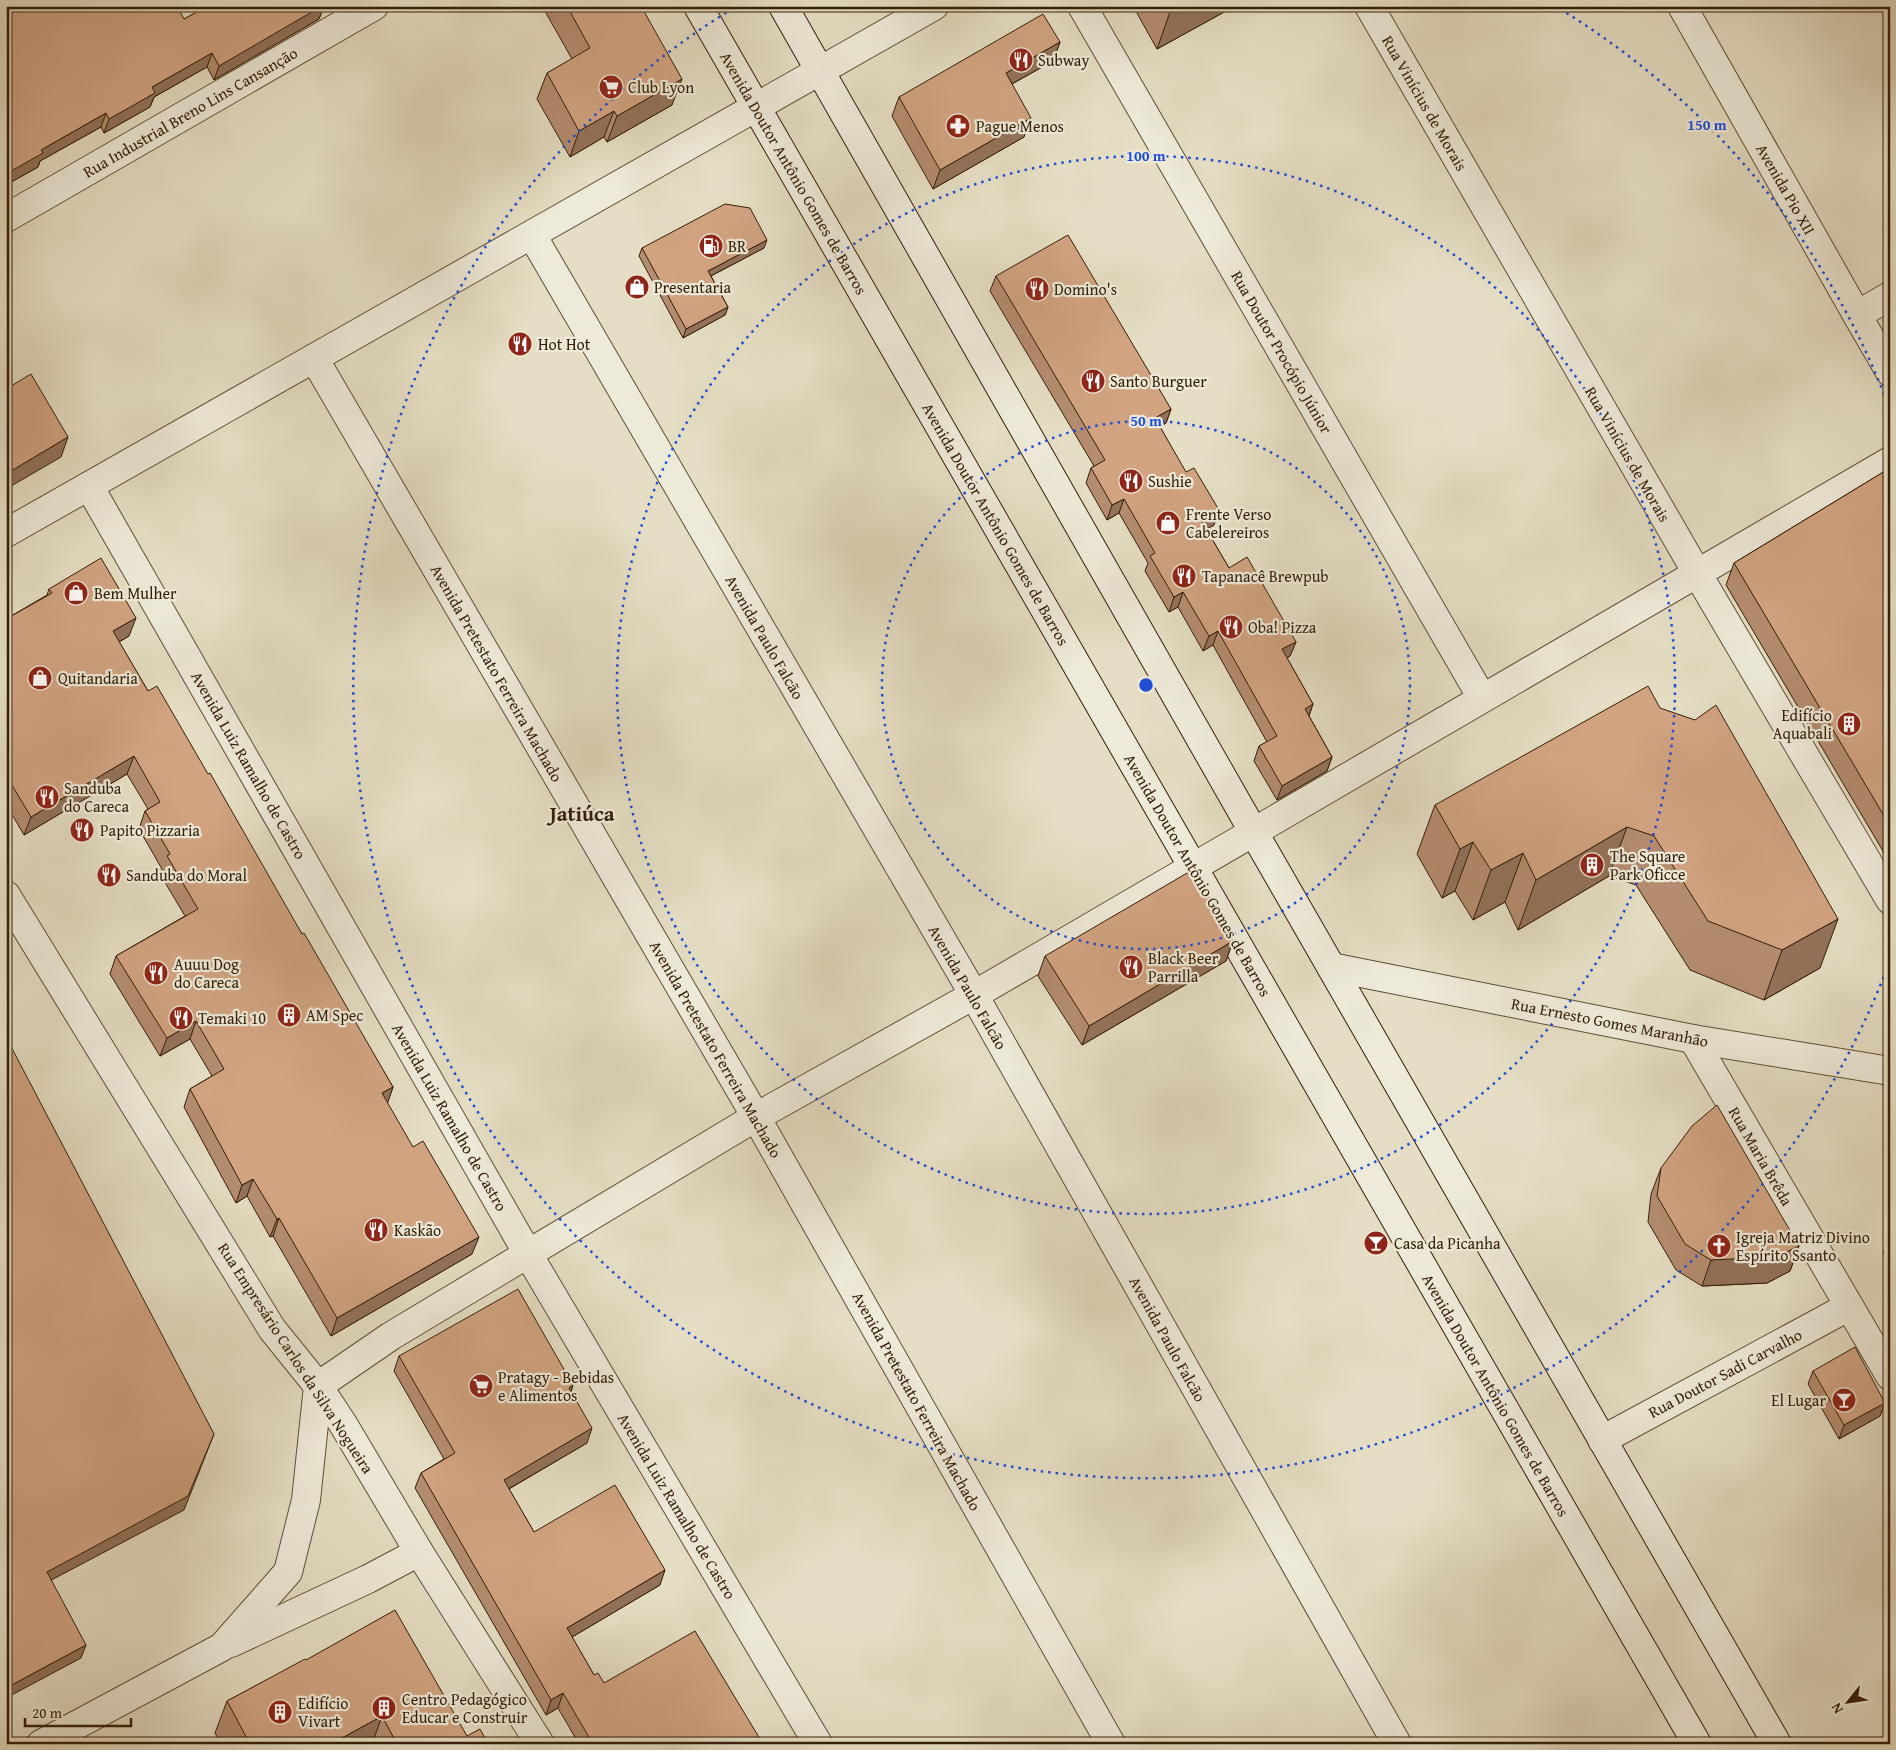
<svg xmlns="http://www.w3.org/2000/svg" width="1896" height="1750" font-family="'Gentium Book Plus',serif">
	<style>
		.lines { fill: none; stroke-linecap: round; stroke-linejoin: round }
		.minor-casing { stroke: #604e36; stroke-width: 30 }
		.tertiary-casing { stroke: #604e36; stroke-width: 30 }
		.secondary-casing { stroke: #341e07; stroke-width: 30 }
		.minor { stroke: #eeead9; stroke-width: 28 }
		.tertiary { stroke: #eeead9; stroke-width: 28 }
		.secondary { stroke: #eeead9; stroke-width: 28 }
		.wall { fill: #b48c6f; stroke: #341e07 }
		.shaded-wall { fill: #92725a; stroke: #341e07 }
		.building { fill: #d1a381; stroke: #341e07 }
		.ring { fill: none; stroke: #1d4ed8; stroke-width: 2.5; stroke-dasharray: 2.5 5 }
		.labels { text-anchor: middle; dominant-baseline: central; stroke-width: 4.5; stroke-linejoin: round; paint-order: stroke }
		.poi-label { font-size: 16px; fill: #341e07; stroke: #eeead9; text-anchor: start }
		.street-label { font-size: 16px; fill: #341e07; stroke: #eeead9 }
		.district-label { font-size: 21px; font-weight: bold; fill: #341e07; stroke: #eeead9 }
		.centre { fill: #1d4ed8; stroke: #eeead9; stroke-width: 2.5 }
		.ring-label { font-size: 15px; text-anchor: middle; font-weight: bold; fill: #1d4ed8; stroke: #eeead9; stroke-width: 4.5; stroke-linejoin: round; paint-order: stroke }
	</style>
	<rect width="100%" height="100%" fill="#e5dec4"/>
	<filter id="stains"><feTurbulence type="fractalNoise" baseFrequency=".004" numOctaves="4"/><feColorMatrix values="0 0 0 0 .2 0 0 0 0 .09 0 0 0 0 .02 0 0 0 .5 -.17"/></filter>
	<radialGradient id="worn" r=".72"><stop offset=".6" stop-color="#630" stop-opacity="0"/><stop offset="1" stop-color="#630" stop-opacity=".3"/></radialGradient>
	<g class="lines">
		<defs>
			<g id="minor">
				<path d="M1082 6 1482 698"/>
				<path d="M1369 6 1697 573 1890 900"/>
				<path d="M1682 6 1857 315"/>
				<path d="M6 218 374 6"/>
				<path d="M532 235 974 995 1397 1744"/>
				<path d="M314 358 756 1117 1111 1744"/>
				<path d="M89 486 528 1254 818 1744"/>
				<path d="M1331 967 1693 1039 1890 1071"/>
				<path d="M1693 1039 1890 1376"/>
				<path d="M1602 1440 1848 1307"/>
			</g>
			<g id="tertiary">
				<path d="M1890 296 1857 315 1890 372"/>
				<path d="M6 533 934 6"/>
				<path d="M6 895 272 1329 318 1386 343 1424 419 1552 540 1744"/>
				<path d="M318 1386 391 1336 756 1117 974 995 1890 461"/>
				<path d="M231 1643 368 1579 419 1552"/>
				<path d="M41 1744 222 1647 288 1572 306 1500 318 1386"/>
			</g>
			<g id="secondary">
				<path d="M698 6 1697 1744"/>
				<path d="M783 6 1253 831 1777 1744"/>
			</g>
		</defs>
		<use href="#minor" class="minor-casing"/>
		<use href="#tertiary" class="tertiary-casing"/>
		<use href="#secondary" class="secondary-casing"/>
		<use href="#minor" class="minor"/>
		<use href="#tertiary" class="tertiary"/>
		<use href="#secondary" class="secondary"/>
	</g>
	<g class="wall">
		<path d="M6 6 184 19 208 6H324L319 19 214 80 207 67 154 97 150 107 104 133 101 127 40 161 38 167 6 185Z"/>
		<path d="M542 6H641L672 105 607 142 604 137 570 157 537 99 547 73 572 59Z"/>
		<path d="M833 6H844L835 11Z"/>
		<path d="M1133 6H1235L1157 49Z"/>
		<path d="M1060 42 1053 61 1012 84 1024 137 933 189 892 116 899 97Z"/>
		<path d="M642 248H764L711 276 728 307 725 315 683 338 639 256Z"/>
		<path d="M996 276 1171 409 1166 423 1160 427 1214 525 1206 529 1229 568 1296 642 1290 656 1287 658 1313 704 1309 716 1332 757 1327 771 1277 800 1254 761 1259 746 1267 742 1213 645 1203 651 1178 607 1169 612 1145 571 1148 563 1119 513 1107 520 1086 483 1091 468 1094 466 990 291Z"/>
		<path d="M1890 468V863L1726 585 1734 563Z"/>
		<path d="M49 589 129 636 119 642 148 691 302 934 393 1087 387 1103 472 1254 331 1336 273 1236 270 1237 247 1196 236 1203 184 1107 190 1089 212 1076 190 1039 160 1056 110 974 116 956 185 916 160 874 162 869 139 829 145 811 148 809 127 774 24 835 6 804V619L47 595Z"/>
		<path d="M1660 708 1820 968 1764 1000 1690 970 1636 885 1609 876 1518 930 1505 902 1473 920 1455 891 1442 898 1417 854 1435 805Z"/>
		<path d="M1233 941 1226 961 1082 1045 1038 976 1045 956Z"/>
		<path d="M1661 1168 1799 1246 1790 1271 1767 1283 1702 1286 1676 1270 1648 1222 1651 1194Z"/>
		<path d="M1890 1234V1265L1883 1253Z"/>
		<path d="M399 1356 573 1385 571 1392 587 1443 509 1489 534 1532 660 1585 572 1637 594 1675 604 1683 763 1744H579L558 1708 546 1715 415 1488 421 1473 444 1459 394 1371Z"/>
		<path d="M1813 1371 1885 1403 1880 1416 1839 1439 1808 1384Z"/>
		<path d="M306 1660 467 1736 488 1744H221L215 1733 227 1701Z"/>
	</g>
	<g class="shaded-wall">
		<path d="M316 6H324L319 19 214 80 219 66Z"/>
		<path d="M837 6H844L835 11Z"/>
		<path d="M1181 6H1235L1157 49 1170 12Z"/>
		<path d="M1060 42 1053 61 999 91 1006 73Z"/>
		<path d="M212 53 207 67 154 97 150 107 104 133 109 119 152 87Z"/>
		<path d="M682 79 672 105 607 142 617 116Z"/>
		<path d="M614 111 604 137 570 157 579 131Z"/>
		<path d="M106 113 101 127 40 161 38 167 6 185V174L41 150Z"/>
		<path d="M1031 118 1024 137 933 189 940 170Z"/>
		<path d="M767 240 764 248 705 279 708 271Z"/>
		<path d="M728 307 725 315 683 338 686 329Z"/>
		<path d="M1171 409 1166 423 1149 433 1155 418Z"/>
		<path d="M68 437 61 457 6 489V474Z"/>
		<path d="M1124 499 1119 513 1107 520 1112 505Z"/>
		<path d="M1219 510 1214 525 1196 535 1201 520Z"/>
		<path d="M1183 592 1178 607 1169 612 1174 597Z"/>
		<path d="M136 618 129 636 106 649 113 631Z"/>
		<path d="M1218 631 1213 645 1203 651 1209 636Z"/>
		<path d="M1296 642 1290 656 1277 664 1282 649Z"/>
		<path d="M1313 704 1308 718 1305 709Z"/>
		<path d="M134 756 127 774 24 835 31 817Z"/>
		<path d="M1332 757 1327 771 1277 800 1282 786Z"/>
		<path d="M1627 827 1609 876 1518 930 1536 880Z"/>
		<path d="M1473 842 1455 891 1442 898 1460 849Z"/>
		<path d="M1523 853 1505 902 1473 920 1491 870Z"/>
		<path d="M1838 919 1820 968 1764 1000 1782 950Z"/>
		<path d="M1233 941 1226 961 1082 1045 1089 1026Z"/>
		<path d="M196 1021 190 1039 160 1056 167 1038Z"/>
		<path d="M393 1087 387 1105 382 1093Z"/>
		<path d="M253 1179 247 1196 236 1203 242 1185Z"/>
		<path d="M279 1218 273 1236 270 1237 277 1219Z"/>
		<path d="M479 1237 472 1254 331 1336 337 1318Z"/>
		<path d="M1799 1246 1790 1271 1767 1283 1702 1286 1711 1260Z"/>
		<path d="M573 1385 568 1400 569 1388Z"/>
		<path d="M1885 1403 1880 1416 1839 1439 1844 1425Z"/>
		<path d="M592 1428 587 1443 498 1495 504 1480Z"/>
		<path d="M214 1434 184 1510 42 1585 47 1572Z"/>
		<path d="M665 1570 660 1585 562 1643 567 1628Z"/>
		<path d="M86 1645 81 1658 6 1698V1688Z"/>
		<path d="M563 1693 558 1708 546 1715 551 1700Z"/>
		<path d="M382 1716 372 1744H331Z"/>
	</g>
	<g class="building">
		<path d="M6 6H177L184 19 208 6H322L219 66 212 53 152 87 155 93 109 119 106 113 41 150 43 153 6 174Z"/>
		<path d="M567 6H641L682 79 617 116 614 111 579 131 547 73 590 48Z"/>
		<path d="M1167 6H1181L1170 12Z"/>
		<path d="M1043 14 1060 42 1006 73 1031 118 940 170 899 97Z"/>
		<path d="M725 204 750 208 767 240 708 271 728 307 686 329 642 248Z"/>
		<path d="M1068 235 1171 409 1155 418 1186 472 1194 468 1219 510 1201 520 1229 568 1247 557 1296 642 1282 649 1313 704 1305 709 1332 757 1282 786 1259 746 1277 736 1218 631 1209 636 1183 592 1174 597 1150 556 1155 553 1124 499 1112 505 1091 468 1105 460 996 276Z"/>
		<path d="M31 374 68 437 6 474V389Z"/>
		<path d="M1890 468V826L1734 563Z"/>
		<path d="M101 558 136 618 113 631 148 691 157 686 208 774 210 773 302 934 304 933 393 1087 382 1093 413 1147 423 1141 479 1237 337 1318 279 1218 277 1219 253 1179 242 1185 190 1089 224 1069 196 1021 167 1038 116 956 198 909 167 856 170 854 145 811 160 802 134 756 31 817 6 775V619L52 593 49 589Z"/>
		<path d="M1648 686 1660 708 1695 720 1716 705 1838 919 1782 950 1708 921 1654 836 1627 827 1536 880 1523 853 1491 870 1473 842 1460 849 1435 805Z"/>
		<path d="M1194 869 1233 941 1089 1026 1045 956Z"/>
		<path d="M6 1037 214 1434 188 1496 47 1572 86 1645 6 1688Z"/>
		<path d="M1717 1105 1799 1246 1776 1257 1711 1260 1685 1244 1657 1196 1661 1168 1692 1126Z"/>
		<path d="M518 1289 573 1385 569 1388 592 1428 504 1480 534 1532 615 1485 665 1570 567 1628 594 1675 598 1673 604 1683 695 1631 763 1744H593L563 1693 551 1700 421 1473 455 1453 399 1356Z"/>
		<path d="M1855 1347 1885 1403 1844 1425 1813 1371Z"/>
		<path d="M395 1610 467 1736 480 1729 488 1744H397L382 1716 331 1744H250L227 1701 305 1659 306 1660Z"/>
	</g>
	<g class="ring">
		<circle cx="1146" cy="685" r="264"/>
		<circle cx="1146" cy="685" r="529"/>
		<path d="M1889 963A793 793 0 1 1 732 9M1560 9A793 793 0 0 1 1889 407"/>
	</g>
	<defs>
		<symbol id="restaurant-disc" viewBox="-11 -11 22 22"><circle r="9.5" fill="#8f2418" stroke="#eeead9"/><path d="M-5-6h1v4h1v-4h1v4h1v-4h1v5L-1.5 .5V6h-2V.5L-5-1ZM5-6V6H3V1.5H1.5Q1.5-4 5-6Z" fill="#fff"/></symbol>
		<symbol id="supermarket-disc" viewBox="-11 -11 22 22"><circle r="9.5" fill="#8f2418" stroke="#eeead9"/><path d="M-6-5.5h2.5l.6 2H6L4.5 2H-2.5L-4.4-4H-6ZM-1.5 3.2a1.3 1.3 0 1 0 .1 0ZM3 3.2a1.3 1.3 0 1 0 .1 0Z" fill="#fff"/></symbol>
		<symbol id="pharmacy-disc" viewBox="-11 -11 22 22"><circle r="9.5" fill="#8f2418" stroke="#eeead9"/><path d="M-2-6h4v4h4v4h-4v4h-4v-4h-4v-4h4Z" fill="#fff"/></symbol>
		<symbol id="fuel-disc" viewBox="-11 -11 22 22"><circle r="9.5" fill="#8f2418" stroke="#eeead9"/><path d="M-5.5-6h7V0h2V4h1.3V-2.5L3-4.5l.8-.8L6-3V5H2.5V1h-1V6h-7ZM-4.2-4.7v3.2H.2V-4.7Z" fill="#fff"/></symbol>
		<symbol id="shop-disc" viewBox="-11 -11 22 22"><circle r="9.5" fill="#8f2418" stroke="#eeead9"/><path d="M-5-2.5h2.3a2.7 3.5 0 0 1 5.4 0H5L5.5 6h-11ZM-1.5-2.5h3a1.5 2.3 0 0 0-3 0Z" fill="#fff"/></symbol>
		<symbol id="building-disc" viewBox="-11 -11 22 22"><circle r="9.5" fill="#8f2418" stroke="#eeead9"/><path d="M-4-6H4V6H1V3H-1V6H-4ZM-2.5-4.3h1.7v1.8h-1.7ZM.8-4.3h1.7v1.8H.8ZM-2.5-1h1.7V.8h-1.7ZM.8-1h1.7V.8H.8Z" fill="#fff"/></symbol>
		<symbol id="bar-disc" viewBox="-11 -11 22 22"><circle r="9.5" fill="#8f2418" stroke="#eeead9"/><path d="M-6-5H6L.8 .8V4.5H3.5V6h-7V4.5H-.8V.8Z" fill="#fff"/></symbol>
		<symbol id="church-disc" viewBox="-11 -11 22 22"><circle r="9.5" fill="#8f2418" stroke="#eeead9"/><path d="M-1.2-6h2.4v3.5h3.3v2.4h-3.3V6h-2.4V-.1h-3.3v-2.4h3.3Z" fill="#fff"/></symbol>
	</defs>
	<g fill-rule="evenodd">
		<use href="#restaurant-disc" x="1007" y="46" width="28" height="28"/>
		<use href="#supermarket-disc" x="597" y="73" width="28" height="28"/>
		<use href="#pharmacy-disc" x="944" y="112" width="28" height="28"/>
		<use href="#fuel-disc" x="697" y="232" width="28" height="28"/>
		<use href="#shop-disc" x="623" y="273" width="28" height="28"/>
		<use href="#restaurant-disc" x="1023" y="275" width="28" height="28"/>
		<use href="#restaurant-disc" x="506" y="330" width="28" height="28"/>
		<use href="#restaurant-disc" x="1079" y="367" width="28" height="28"/>
		<use href="#restaurant-disc" x="1117" y="467" width="28" height="28"/>
		<use href="#shop-disc" x="1154" y="509" width="28" height="28"/>
		<use href="#restaurant-disc" x="1170" y="562" width="28" height="28"/>
		<use href="#shop-disc" x="62" y="579" width="28" height="28"/>
		<use href="#restaurant-disc" x="1217" y="613" width="28" height="28"/>
		<use href="#shop-disc" x="26" y="664" width="28" height="28"/>
		<use href="#building-disc" x="1835" y="710" width="28" height="28"/>
		<use href="#restaurant-disc" x="33" y="783" width="28" height="28"/>
		<use href="#restaurant-disc" x="68" y="816" width="28" height="28"/>
		<use href="#building-disc" x="1578" y="851" width="28" height="28"/>
		<use href="#restaurant-disc" x="95" y="861" width="28" height="28"/>
		<use href="#restaurant-disc" x="1117" y="953" width="28" height="28"/>
		<use href="#restaurant-disc" x="142" y="959" width="28" height="28"/>
		<use href="#building-disc" x="275" y="1001" width="28" height="28"/>
		<use href="#restaurant-disc" x="167" y="1004" width="28" height="28"/>
		<use href="#restaurant-disc" x="362" y="1216" width="28" height="28"/>
		<use href="#bar-disc" x="1362" y="1229" width="28" height="28"/>
		<use href="#church-disc" x="1705" y="1232" width="28" height="28"/>
		<use href="#supermarket-disc" x="467" y="1372" width="28" height="28"/>
		<use href="#bar-disc" x="1830" y="1386" width="28" height="28"/>
		<use href="#building-disc" x="370" y="1694" width="28" height="28"/>
		<use href="#building-disc" x="266" y="1698" width="28" height="28"/>
	</g>
	<g class="labels">
		<g class="poi-label">
			<text x="1038" y="60">Subway</text>
			<text x="628" y="87">Club Lyon</text>
			<text x="976" y="126">Pague Menos</text>
			<text x="728" y="246">BR</text>
			<text x="654" y="287">Presentaria</text>
			<text x="1054" y="289">Domino's</text>
			<text x="538" y="344">Hot Hot</text>
			<text x="1110" y="381">Santo Burguer</text>
			<text x="1148" y="481">Sushie</text>
			<text x="1186" y="514">Frente Verso<tspan x="1186" dy="18">Cabelereiros</tspan></text>
			<text x="1202" y="576">Tapanacê Brewpub</text>
			<text x="94" y="593">Bem Mulher</text>
			<text x="1248" y="627">Oba! Pizza</text>
			<text x="58" y="678">Quitandaria</text>
			<text x="1832" y="715" text-anchor="end">Edifício<tspan x="1832" dy="18">Aquabali</tspan></text>
			<text x="64" y="788">Sanduba<tspan x="64" dy="18">do Careca</tspan></text>
			<text x="100" y="830">Papito Pizzaria</text>
			<text x="1610" y="856">The Square<tspan x="1610" dy="18">Park Oficce</tspan></text>
			<text x="126" y="875">Sanduba do Moral</text>
			<text x="1148" y="958">Black Beer<tspan x="1148" dy="18">Parrilla</tspan></text>
			<text x="174" y="964">Auuu Dog<tspan x="174" dy="18">do Careca</tspan></text>
			<text x="306" y="1015">AM Spec</text>
			<text x="198" y="1018">Temaki 10</text>
			<text x="394" y="1230">Kaskão</text>
			<text x="1736" y="1237">Igreja Matriz Divino<tspan x="1736" dy="18">Espírito Ssanto</tspan></text>
			<text x="1394" y="1243">Casa da Picanha</text>
			<text x="498" y="1377">Pratagy - Bebidas<tspan x="498" dy="18">e Alimentos</tspan></text>
			<text x="1826" y="1400" text-anchor="end">El Lugar</text>
			<text x="402" y="1699">Centro Pedagógico<tspan x="402" dy="18">Educar e Construir</tspan></text>
			<text x="298" y="1703">Edifício<tspan x="298" dy="18">Vivart</tspan></text>
		</g>
		<g class="street-label">
			<text transform="translate(1425 103) rotate(60)">Rua Vinícius de Morais</text>
			<text transform="translate(190 112) rotate(-30)">Rua Industrial Breno Lins Cansanção</text>
			<text transform="translate(794 173) rotate(60)">Avenida Doutor Antônio Gomes de Barros</text>
			<text transform="translate(1786 189) rotate(60)">Avenida Pio XII</text>
			<text transform="translate(1282 352) rotate(60)">Rua Doutor Procópio Júnior</text>
			<text transform="translate(1628 454) rotate(60)">Rua Vinícius de Morais</text>
			<text transform="translate(996 524) rotate(60)">Avenida Doutor Antônio Gomes de Barros</text>
			<text transform="translate(765 637) rotate(60)">Avenida Paulo Falcão</text>
			<text transform="translate(497 673) rotate(60)">Avenida Pretestato Ferreira Machado</text>
			<text transform="translate(249 765) rotate(60)">Avenida Luiz Ramalho de Castro</text>
			<text transform="translate(1198 875) rotate(60)">Avenida Doutor Antônio Gomes de Barros</text>
			<text transform="translate(968 987) rotate(60)">Avenida Paulo Falcão</text>
			<text transform="translate(1610 1022) rotate(11)">Rua Ernesto Gomes Maranhão</text>
			<text transform="translate(716 1049) rotate(60)">Avenida Pretestato Ferreira Machado</text>
			<text transform="translate(450 1117) rotate(60)">Avenida Luiz Ramalho de Castro</text>
			<text transform="translate(1761 1156) rotate(60)">Rua Maria Brêda</text>
			<text transform="translate(1168 1339) rotate(61)">Avenida Paulo Falcão</text>
			<text transform="translate(296 1358) rotate(57)">Rua Empresário Carlos da Silva Nogueira</text>
			<text transform="translate(1725 1373) rotate(-28)">Rua Doutor Sadi Carvalho</text>
			<text transform="translate(1496 1395) rotate(60)">Avenida Doutor Antônio Gomes de Barros</text>
			<text transform="translate(917 1401) rotate(61)">Avenida Pretestato Ferreira Machado</text>
			<text transform="translate(677 1506) rotate(59)">Avenida Luiz Ramalho de Castro</text>
		</g>
		<g class="district-label">
			<text x="582" y="813">Jatiúca</text>
		</g>
	</g>
	<circle cx="1146" cy="685" r="8" class="centre"/>
	<g class="ring-label">
		<text x="1707" y="130">150 m</text>
		<text x="1146" y="161">100 m</text>
		<text x="1146" y="426">50 m</text>
	</g>
	<rect width="1896" height="1750" fill="none" stroke="#e5dec4" stroke-width="25"/>
	<rect x="8" y="8" width="1881" height="1735" fill="none" stroke="#341e07" stroke-width="2.5"/>
	<rect x="12" y="12" width="1871" height="1725" fill="none" stroke="#341e07"/>
	<g transform="translate(1848 1702) rotate(240)" stroke="#eeead9" stroke-width="4" paint-order="stroke">
	<path d="M0-4L9 19L0 12L-9 19Z" fill="#341e07"/>
	<text y="-8" font-size="14" font-weight="bold" text-anchor="middle" fill="#341e07">N</text>
	</g>
	<path d="M25 1718v8h106v-8" fill="none" stroke="#341e07" stroke-width="2.5"/>
	<text x="32" y="1718" font-size="15" fill="#341e07" stroke="#eeead9" stroke-width="4" paint-order="stroke">20 m</text>
	<rect width="100%" height="100%" filter="url(#stains)"/>
	<rect width="100%" height="100%" fill="url(#worn)"/>
</svg>
